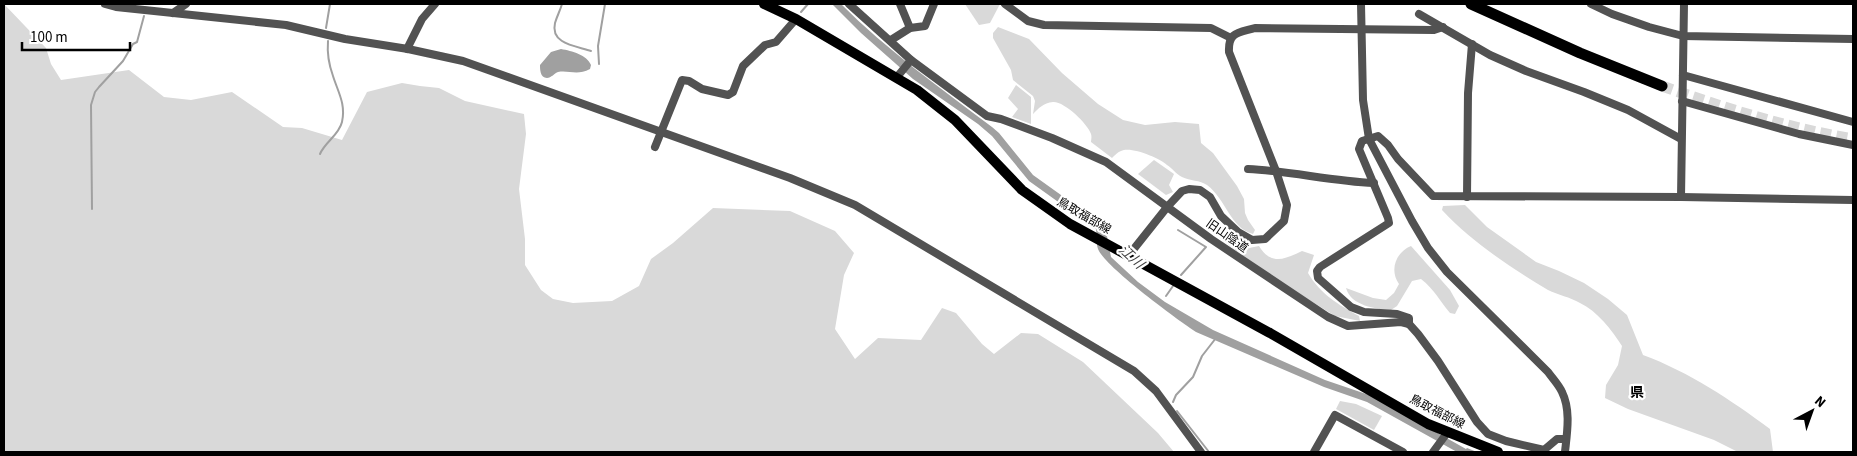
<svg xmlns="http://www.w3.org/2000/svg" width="1857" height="456" font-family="'Source Sans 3','Noto Sans JP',sans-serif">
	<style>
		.green { fill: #d9d9d9 }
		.water { fill: #a0a0a0 }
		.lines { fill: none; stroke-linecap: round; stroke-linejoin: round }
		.stream { stroke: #a0a0a0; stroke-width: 2 }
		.highway-tunnel { stroke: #d9d9d9; stroke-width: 11; stroke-dasharray: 11 5.5; stroke-linecap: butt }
		.minor { stroke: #525252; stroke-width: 8 }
		.major { stroke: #000; stroke-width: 10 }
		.highway { stroke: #000; stroke-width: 11 }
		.labels { text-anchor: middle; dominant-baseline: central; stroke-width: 4.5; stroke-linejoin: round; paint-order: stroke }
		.street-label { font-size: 12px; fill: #000; stroke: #fff }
		.water-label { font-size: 14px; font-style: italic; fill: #414141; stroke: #fff }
		.neighbourhood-label { font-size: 14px; font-weight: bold; fill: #000; stroke: #fff }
	</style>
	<rect width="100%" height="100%" fill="#fff"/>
	<g class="green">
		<path d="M4 4 46 48 51 64 61 80 129 70 164 97 191 100 232 92 283 127 302 128 342 140 367 92 402 83 420 86 439 88 465 101 524 114 526 134 519 189 525 239V265L541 290 553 299 573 303 612 301 639 286 651 259 673 243 713 208 790 211 835 231 854 253 844 275 835 329 855 359 878 338 921 340 942 308 956 313 982 344 994 354 1021 333 1038 334 1083 362 1158 433 1174 452H4Z"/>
		<path d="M965 4H1000L990 23 979 25Z"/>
		<path d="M998 27 1029 39 1062 73 1098 104 1123 120 1145 125 1175 122 1199 124 1201 143 1213 153 1237 186 1244 199 1245 213 1248 220 1255 230 1253 234C1230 228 1226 199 1207 185 1200 180 1190 181 1182 177 1176 174 1172 168 1167 165 1159 158 1131 146 1121 151 1118 152 1115 155 1112 158L1091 142C1091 140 1092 137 1091 134 1088 124 1064 101 1053 102 1043 103 1039 108 1033 114L1035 101 1033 96 1013 80 1011 70 993 38V33Z"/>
		<path d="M1016 85 1031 97V124L1012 117 1018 109 1008 98Z"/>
		<path d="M1154 160 1174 174 1169 185 1173 192 1166 195 1138 174Z"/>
		<path d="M1465 205 1487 227 1536 262 1559 271 1584 283 1608 299 1627 315 1643 355C1689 372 1731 400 1770 429L1773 452H1738L1714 440 1628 409 1605 398 1606 385 1618 365 1622 346C1612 330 1597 311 1580 303 1570 297 1558 295 1548 290 1510 267 1473 243 1442 210L1443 206Z"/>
		<path d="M1219 237 1240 243 1249 248 1259 246C1271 266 1285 259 1302 251L1314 255 1308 273C1320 294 1339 305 1359 316L1360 321 1335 316 1255 266Z"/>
		<path d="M1411 246 1450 290 1459 306 1455 314 1450 313C1439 300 1435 290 1421 279L1412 281 1397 306 1391 310C1376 309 1351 306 1346 288L1373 298 1386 300 1394 293 1399 284C1389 270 1396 252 1411 246Z"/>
		<path d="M1340 401 1356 404 1382 416 1374 430 1336 409Z"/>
	</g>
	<g class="water">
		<path d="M832 4H841C887 50 940 88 992 127L999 133 1033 175 1103 225 1106 231 1111 257 1138 282 1165 302 1213 330 1325 380 1372 396 1466 449 1467 448 1477 452H1457L1367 402 1324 387 1196 332C1178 320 1105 267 1098 249 1096 243 1097 236 1096 229L1029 181 992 136 978 124 913 79 861 33Z"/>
		<path d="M561 49C572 51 587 55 591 65L590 69C577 76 569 70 558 72 555 73 551 78 547 78 540 78 540 69 540 65L551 52Z"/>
	</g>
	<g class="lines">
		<g class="stream">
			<path d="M562 4C560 11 557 16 555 23 550 44 576 46 591 51"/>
			<path d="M801 12 808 4"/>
			<path d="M326 28 330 4"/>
			<path d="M599 64 598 46 605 4"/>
			<path d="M320 154C325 142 339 135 342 122 346 104 338 92 333 76 329 65 327 53 328 41"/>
			<path d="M92 209 91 105 95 92 99 87 123 61 133 44 137 42 144 16"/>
			<path d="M1178 230 1206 247 1181 275"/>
			<path d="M1166 296 1173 286"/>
			<path d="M1173 402 1176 395 1193 377 1202 356 1216 338"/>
			<path d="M1177 411 1209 452"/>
		</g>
		<path class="highway-tunnel" d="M1662 86C1724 108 1788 128 1853 139"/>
		<g class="minor">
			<path d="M105 4 116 7 286 25 345 39 408 49 463 61 790 178 855 205 1134 371 1156 391 1201 452"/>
			<path d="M849 4 911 60 987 116 1001 119 1052 138 1106 162 1211 239 1328 317 1348 326 1401 322 1409 324 1418 334 1438 361 1477 422 1488 434 1506 441 1544 450 1557 439H1566"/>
			<path d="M900 4 910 28"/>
			<path d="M1005 4 1028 21 1044 25 1211 28 1231 38"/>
			<path d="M1361 4 1363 100 1369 139 1412 221 1428 248 1447 272 1548 372C1553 379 1559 385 1562 392 1571 410 1567 433 1565 452"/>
			<path d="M1591 4 1612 14 1649 27 1683 36 1853 39"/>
			<path d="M173 13 186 4"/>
			<path d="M1419 14 1490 55 1526 71 1584 92 1628 110 1681 139"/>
			<path d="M891 40 910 28 925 26 934 4"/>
			<path d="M407 49 422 19 435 4"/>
			<path d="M1683 75 1853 122"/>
			<path d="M897 77 911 60"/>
			<path d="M1682 101 1799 134 1853 145"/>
			<path d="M655 147 682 80 689 81 702 89 728 95 733 92 743 66 765 45 776 42 796 19"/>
			<path d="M1248 169C1290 171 1331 181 1374 183"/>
			<path d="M1467 197 1468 93 1472 44"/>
			<path d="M1681 197 1684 4"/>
			<path d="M1129 255 1168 206 1182 191 1189 189 1200 190 1210 197 1221 216 1238 232 1252 240 1265 239 1284 221 1287 205 1276 171 1229 52C1228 32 1238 33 1255 28L1434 30 1443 27"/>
			<path d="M1409 324V318L1397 314 1364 312 1351 307 1318 278 1317 271 1320 267 1389 223 1388 218 1359 149 1362 141 1378 136 1388 145 1398 159 1433 196 1681 197 1853 200"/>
			<path d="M1314 452 1335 415 1403 452"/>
			<path d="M1433 452 1447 433"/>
		</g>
		<path class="major" d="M764 4 796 19 917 90 955 120 1022 190 1070 224 1270 333 1428 424 1498 452"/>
		<path class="highway" d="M1471 4 1580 53 1662 86"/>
	</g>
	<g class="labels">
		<g class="street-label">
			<text transform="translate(1084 216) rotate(30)">鳥取福部線</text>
			<text transform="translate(1227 236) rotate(35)">旧山陰道</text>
			<text transform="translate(1437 412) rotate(27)">鳥取福部線</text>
		</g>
		<g class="water-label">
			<text transform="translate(1131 257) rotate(43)">江川</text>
		</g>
		<g class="neighbourhood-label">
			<text x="1637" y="393">県</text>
		</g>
	</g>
	<rect width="1857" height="456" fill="none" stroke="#000000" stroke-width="10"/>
	<g transform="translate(1812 411) rotate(41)" stroke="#ffffff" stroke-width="4" paint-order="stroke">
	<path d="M0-4L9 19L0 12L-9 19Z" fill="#000000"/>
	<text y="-8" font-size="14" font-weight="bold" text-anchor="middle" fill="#000000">N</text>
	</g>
	<path d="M22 42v8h108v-8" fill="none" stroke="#000000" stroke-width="2.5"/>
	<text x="30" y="42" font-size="15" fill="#000000" stroke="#ffffff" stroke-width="4" paint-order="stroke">100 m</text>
</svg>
